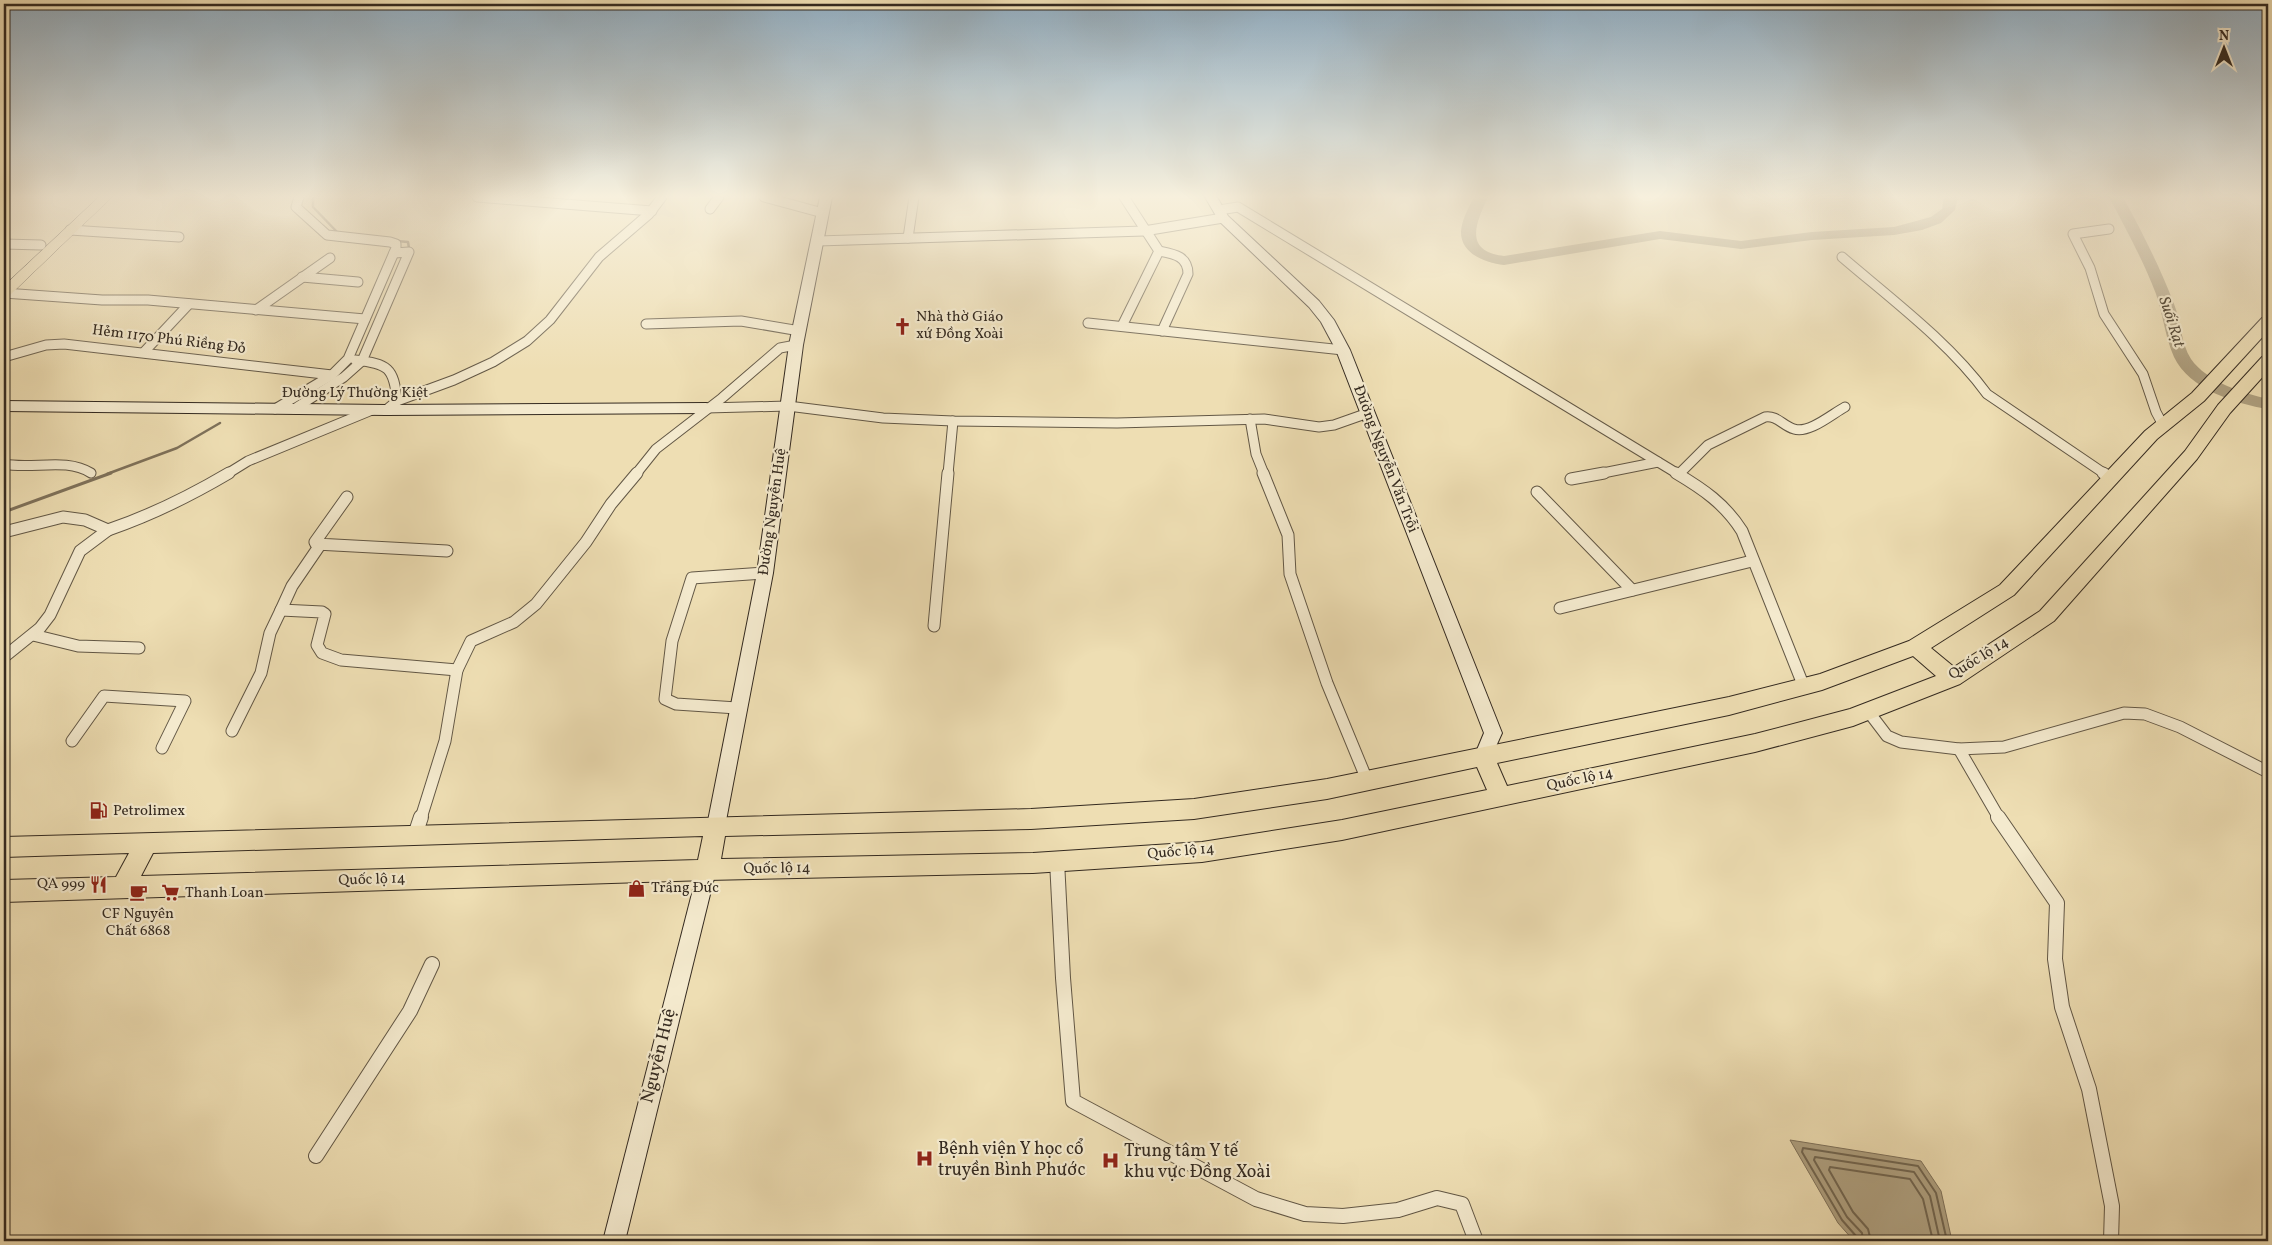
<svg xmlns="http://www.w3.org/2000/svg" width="2272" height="1245" font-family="Vollkorn,serif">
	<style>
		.water { fill: #afa181; stroke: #7e715a }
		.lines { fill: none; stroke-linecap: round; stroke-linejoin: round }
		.shore { stroke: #726650; stroke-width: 2 }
		.stream-far1 { stroke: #7e715a; stroke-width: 2.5 }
		.stream { stroke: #7e715a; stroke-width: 3 }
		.river { fill: #afa181; fill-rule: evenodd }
		.street-far2-casing { stroke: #625745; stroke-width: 11 }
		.street-far1-casing { stroke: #625745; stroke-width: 13 }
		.street-casing { stroke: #625745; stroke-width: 16 }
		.secondary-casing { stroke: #342a20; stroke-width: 2 }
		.primary-casing { stroke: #342a20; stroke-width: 1 }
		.highway-casing { stroke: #342a20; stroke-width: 2 }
		.street-far2 { stroke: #f4eace; stroke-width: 9 }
		.street-far1 { stroke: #f4eace; stroke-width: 11 }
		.street { stroke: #f4eace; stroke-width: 14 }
		.secondary { fill: #f4eace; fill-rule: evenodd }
		.primary { fill: #eedeb3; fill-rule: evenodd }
		.highway { fill: #eedeb3; fill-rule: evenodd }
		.labels { text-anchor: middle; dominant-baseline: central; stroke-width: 4.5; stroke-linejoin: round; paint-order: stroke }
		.poi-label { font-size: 15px; fill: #342a20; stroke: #f4eace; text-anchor: start }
		.street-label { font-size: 15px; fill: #342a20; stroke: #f4eace }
		.water-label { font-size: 16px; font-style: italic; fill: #594e3d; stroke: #f4eace }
		.near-street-label { font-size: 18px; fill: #342a20; stroke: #f4eace }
		.near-poi-label { font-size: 18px; fill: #342a20; stroke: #f4eace; text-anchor: start }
	</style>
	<rect width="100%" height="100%" fill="#eedeb3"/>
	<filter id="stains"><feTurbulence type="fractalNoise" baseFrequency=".004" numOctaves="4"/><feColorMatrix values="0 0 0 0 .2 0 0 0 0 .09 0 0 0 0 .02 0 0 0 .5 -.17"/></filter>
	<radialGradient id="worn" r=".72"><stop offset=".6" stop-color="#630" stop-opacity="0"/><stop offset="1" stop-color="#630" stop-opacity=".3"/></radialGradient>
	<path class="water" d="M1790 1140 1921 1161 1941 1191 1952 1241H1854L1838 1223Z"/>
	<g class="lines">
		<g class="shore">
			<path d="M1857 1241 1856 1236 1842 1220 1802 1152 1803 1148 1918 1166 1936 1193 1947 1241"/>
			<path d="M1863 1241 1862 1233 1847 1217 1814 1160 1815 1157 1914 1172 1930 1196 1940 1241"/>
			<path d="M1871 1241 1868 1229 1853 1212 1829 1170 1830 1167 1910 1179 1923 1199 1933 1241"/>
		</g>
		<g class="stream-far1">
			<path d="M313 198V207L339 234"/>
			<path d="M397 241 408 242 409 248"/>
			<path d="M107 474 177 448 220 423"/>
		</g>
		<path class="stream" d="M4 512 111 473"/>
		<g class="river">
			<path d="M1474 197H1488C1476 223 1463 251 1504 256L1660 231 1741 241 1812 232 1894 227 1931 217 1942 209 1944 197H1958L1955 210 1941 223 1922 230 1894 235 1812 240 1741 249 1660 239 1504 265C1486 263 1460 254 1461 231 1462 219 1469 207 1474 197Z"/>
			<path d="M2109 197H2123C2142 232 2160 267 2174 304 2181 321 2181 344 2191 359 2207 382 2243 393 2268 399V409C2236 404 2189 389 2174 357 2165 337 2163 314 2156 294 2143 260 2126 229 2109 197Z"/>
		</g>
		<defs>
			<g id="street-far2">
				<path d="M477 197 652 211"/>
				<path d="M764 197 823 213"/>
				<path d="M710 209 719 197"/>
				<path d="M1219 210 1238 207 1678 474"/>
				<path d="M2109 229 2073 234 2090 268 2104 314 2143 374 2156 412 2163 425"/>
				<path d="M70 230 179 237"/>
				<path d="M908 238 914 197"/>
				<path d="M818 241 1144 231 1223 218"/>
				<path d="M4 244 41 245"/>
				<path d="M1159 251C1174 254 1188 256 1188 274L1162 331"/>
				<path d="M1842 257C1891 299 1949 342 1987 394L2105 474"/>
				<path d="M302 277 358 282"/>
				<path d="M4 293 102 300H148L365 319"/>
				<path d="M256 310 330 258"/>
				<path d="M1088 323 1343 350"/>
				<path d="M646 324 741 321 800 331"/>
				<path d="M1122 326 1159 251 1124 197"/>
				<path d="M144 352 189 304"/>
				<path d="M4 357 46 345 64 344 332 375"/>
				<path d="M355 360C388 364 394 367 397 401"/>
				<path d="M706 408 788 406 883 418 953 421 1117 423 1264 419 1319 427 1334 425 1368 413"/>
				<path d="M275 409 332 375 348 359 396 248V244L390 242 327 235 296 207 299 197"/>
				<path d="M294 409 344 377 362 361 409 252 394 253"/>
				<path d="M386 410 397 401 454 380 493 362 527 341 550 320 599 257 649 214 662 197"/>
				<path d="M1250 419 1256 454 1264 474"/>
				<path d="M4 464C32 470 66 457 91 473"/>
				<path d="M1680 473 1708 445 1765 417C1777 415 1783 426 1794 429 1809 434 1832 414 1845 407"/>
				<path d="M227 474 248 461 372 410"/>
				<path d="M636 474 656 449 722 398 780 348 796 345"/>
				<path d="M948 474 953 421"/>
				<path d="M1598 474 1658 462"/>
			</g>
			<g id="street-far1">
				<path d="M1263 473 1288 535 1290 574 1327 683 1367 780"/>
				<path d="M1676 473C1703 489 1725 504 1742 531L1804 687"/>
				<path d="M2103 473 2111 478"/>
				<path d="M1571 479 1604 473"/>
				<path d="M1537 492 1632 590"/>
				<path d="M347 497 315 542 316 544 447 551"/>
				<path d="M4 532 63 517 85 520 108 530C152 515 190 496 229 473"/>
				<path d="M320 545 292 586 281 610 322 612 325 614 317 645 322 653 341 660 457 670 471 641 514 622 536 604 586 542 611 504 637 473"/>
				<path d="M1560 608 1752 561"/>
				<path d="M934 626 948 473"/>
				<path d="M33 635 78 646 139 648"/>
				<path d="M4 657 40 628 50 615 80 551 108 530"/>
				<path d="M737 708 676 704 665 699 672 641 692 578 765 573"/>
				<path d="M1868 711 1887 736 1901 742 1959 749 2004 747 2124 713 2145 714 2180 727 2268 772"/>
				<path d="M232 731 261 673 270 633 281 610"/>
				<path d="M72 741 104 696 185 701 162 748"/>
				<path d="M1959 749 1999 818"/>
				<path d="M421 818 445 741 457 670"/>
			</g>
			<g id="street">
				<path d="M1998 817 2057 903 2055 959 2062 1007 2089 1089 2112 1206 2111 1241"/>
				<path d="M415 835 421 817"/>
				<path d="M1057 861 1063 978 1073 1101 1256 1199 1305 1214 1343 1216 1398 1210 1437 1198 1462 1204 1476 1241"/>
				<path d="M316 1156 410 1011 432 964"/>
			</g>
			<g id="secondary">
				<path d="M820 197H832L803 345 773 573 725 826 722 832 716 834 710 832 707 826 757 573 789 345Z"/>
				<path d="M1205 197H1217L1228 216 1319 301 1334 320 1350 350 1502 733 1489 762 1483 764 1477 762 1474 757 1484 733 1336 350 1321 322 1309 307 1219 221Z"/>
				<path d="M4 401 386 405 706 403 711 405 713 408 711 411 706 413 386 415 4 411Z"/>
				<path d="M707 862 714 864 716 870 625 1241H603L698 870 700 864Z"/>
			</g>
			<path id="primary" d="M99 197H112L9 296 4 297V286Z"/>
			<path id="highway" d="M2268 317V331L2204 401 2157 439 2014 595 1931 648 1954 667 2040 611 2185 451 2218 405 2262 357 2268 356V371L2230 413 2197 459 2054 621 1960 684 1853 726 1755 752 1342 840 1202 862 1033 873 707 880 4 902V880L116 877 129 853 4 857V837L1031 809 1194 799 1327 779 1729 697 1820 674 1909 641 2000 585 2145 431 2192 393 2262 318ZM1913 656 1936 676 1850 709 1755 734 1507 786 1497 763 1729 715 1822 690ZM1477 767 1487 790 1342 820 1202 842 1033 853 721 859 725 836 1031 829 1194 819 1327 799ZM703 836 698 860 141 876 153 853Z"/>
		</defs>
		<use href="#street-far2" class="street-far2-casing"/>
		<use href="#street-far1" class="street-far1-casing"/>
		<use href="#street" class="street-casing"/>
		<use href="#secondary" class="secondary-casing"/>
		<use href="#primary" class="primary-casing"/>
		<use href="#highway" class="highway-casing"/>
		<use href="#street-far2" class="street-far2"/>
		<use href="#street-far1" class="street-far1"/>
		<use href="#street" class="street"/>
		<use href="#secondary" class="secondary"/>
		<use href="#primary" class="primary"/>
		<use href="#highway" class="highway"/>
	</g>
	<linearGradient id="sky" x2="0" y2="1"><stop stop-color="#91acbf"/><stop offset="0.53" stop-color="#f7f0dd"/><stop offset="1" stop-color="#f7f0dd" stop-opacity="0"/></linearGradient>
	<rect width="2272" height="371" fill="url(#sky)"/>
	<defs>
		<symbol id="church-bare" viewBox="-9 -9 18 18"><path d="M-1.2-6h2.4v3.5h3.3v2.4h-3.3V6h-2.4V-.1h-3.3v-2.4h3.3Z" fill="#8f2418" stroke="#f4eace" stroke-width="2.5" paint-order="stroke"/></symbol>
		<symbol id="fuel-bare" viewBox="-9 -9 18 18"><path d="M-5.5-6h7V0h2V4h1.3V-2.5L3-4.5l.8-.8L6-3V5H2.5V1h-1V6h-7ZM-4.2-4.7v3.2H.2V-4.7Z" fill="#8f2418" stroke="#f4eace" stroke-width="2.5" paint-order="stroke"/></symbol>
		<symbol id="restaurant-bare" viewBox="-9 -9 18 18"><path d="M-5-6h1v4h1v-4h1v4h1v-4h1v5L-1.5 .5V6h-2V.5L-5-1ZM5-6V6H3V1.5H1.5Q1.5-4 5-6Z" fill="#8f2418" stroke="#f4eace" stroke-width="2.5" paint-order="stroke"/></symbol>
		<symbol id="shop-bare" viewBox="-9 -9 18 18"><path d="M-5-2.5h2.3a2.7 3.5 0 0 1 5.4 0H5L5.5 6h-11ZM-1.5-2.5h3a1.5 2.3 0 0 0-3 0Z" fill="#8f2418" stroke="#f4eace" stroke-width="2.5" paint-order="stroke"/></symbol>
		<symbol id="cafe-bare" viewBox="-9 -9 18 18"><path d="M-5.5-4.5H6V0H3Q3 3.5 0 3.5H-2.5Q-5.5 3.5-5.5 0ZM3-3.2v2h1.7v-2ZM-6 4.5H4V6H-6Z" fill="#8f2418" stroke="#f4eace" stroke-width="2.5" paint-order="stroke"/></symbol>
		<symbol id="supermarket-bare" viewBox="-9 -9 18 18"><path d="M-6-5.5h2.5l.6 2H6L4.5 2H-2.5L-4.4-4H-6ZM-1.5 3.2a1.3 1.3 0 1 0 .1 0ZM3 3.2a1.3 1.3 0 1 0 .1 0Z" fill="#8f2418" stroke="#f4eace" stroke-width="2.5" paint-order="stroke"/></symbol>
		<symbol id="hospital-bare" viewBox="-9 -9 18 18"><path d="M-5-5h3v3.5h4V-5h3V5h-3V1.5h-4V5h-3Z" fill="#8f2418" stroke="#f4eace" stroke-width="2.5" paint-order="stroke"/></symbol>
	</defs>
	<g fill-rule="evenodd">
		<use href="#church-bare" x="890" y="314" width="25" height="25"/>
		<use href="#fuel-bare" x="86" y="798" width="25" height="25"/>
		<use href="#restaurant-bare" x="86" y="872" width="25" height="25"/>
		<use href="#shop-bare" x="624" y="876" width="25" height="25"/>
		<use href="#cafe-bare" x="126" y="880" width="25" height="25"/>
		<use href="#supermarket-bare" x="158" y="880" width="25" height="25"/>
		<use href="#hospital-bare" x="912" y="1146" width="25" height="25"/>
		<use href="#hospital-bare" x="1098" y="1148" width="25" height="25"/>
	</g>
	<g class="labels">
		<g class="poi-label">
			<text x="916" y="317">Nhà thờ Giáo<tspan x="916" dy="17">xứ Đồng Xoài</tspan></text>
			<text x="113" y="811">Petrolimex</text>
			<text x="85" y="884" text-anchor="end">QA 999</text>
			<text x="651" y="888">Trầng Đức</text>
			<text x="185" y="893">Thanh Loan</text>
			<text x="138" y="914" text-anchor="middle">CF Nguyên<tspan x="138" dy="17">Chất 6868</tspan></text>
		</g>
		<g class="street-label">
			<text transform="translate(169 340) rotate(7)">Hẻm 1170 Phú Riềng Đỏ</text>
			<text x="355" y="393">Đường Lý Thường Kiệt</text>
			<text transform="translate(1385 459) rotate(69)">Đường Nguyễn Văn Trỗi</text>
			<text transform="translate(773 512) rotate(-82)">Đường Nguyễn Huệ</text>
			<text transform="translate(1979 659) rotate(-32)">Quốc lộ 14</text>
			<text transform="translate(1580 780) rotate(-12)">Quốc lộ 14</text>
			<text transform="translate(1181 852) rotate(-5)">Quốc lộ 14</text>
			<text transform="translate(777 869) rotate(-1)">Quốc lộ 14</text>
			<text transform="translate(372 880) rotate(-2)">Quốc lộ 14</text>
		</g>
		<g class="water-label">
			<text transform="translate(2171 322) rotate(72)">Suối Rạt</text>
		</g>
		<g class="near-street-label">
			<text transform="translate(659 1056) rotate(-76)">Nguyễn Huệ</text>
		</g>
		<g class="near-poi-label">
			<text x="938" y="1149">Bệnh viện Y học cổ<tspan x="938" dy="21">truyền Bình Phước</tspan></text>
			<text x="1124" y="1151">Trung tâm Y tế<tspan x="1124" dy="21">khu vực Đồng Xoài</tspan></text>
		</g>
	</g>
	<rect width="2272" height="1245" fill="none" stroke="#eedeb3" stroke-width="20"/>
	<rect x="5" y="5" width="2262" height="1235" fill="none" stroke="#342a20" stroke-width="2.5"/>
	<rect x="10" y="10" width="2252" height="1225" fill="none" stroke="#342a20"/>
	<g transform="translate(2224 48)" stroke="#f4eace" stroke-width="4" paint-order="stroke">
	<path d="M0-4L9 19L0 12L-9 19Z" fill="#342a20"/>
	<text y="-8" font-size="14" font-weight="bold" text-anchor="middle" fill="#342a20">N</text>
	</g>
	<rect width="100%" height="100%" filter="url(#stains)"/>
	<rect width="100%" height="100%" fill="url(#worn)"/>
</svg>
